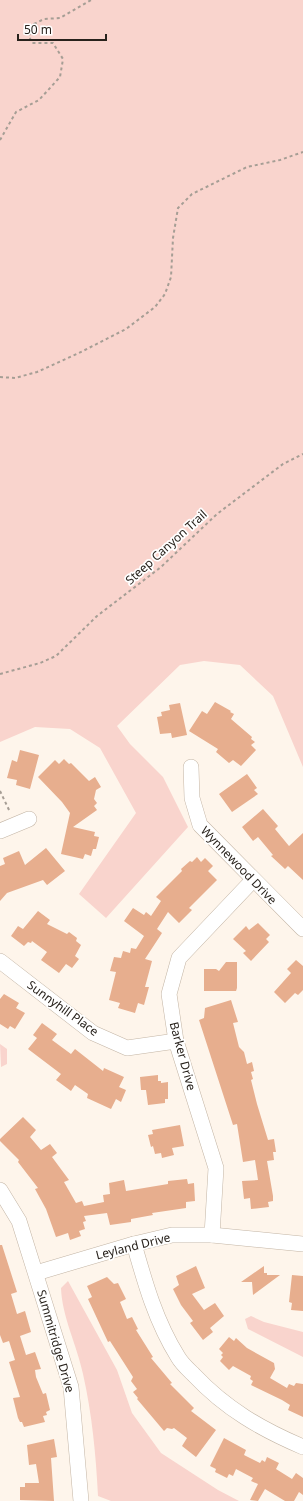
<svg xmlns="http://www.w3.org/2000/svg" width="303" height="1501" font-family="'Noto Sans',sans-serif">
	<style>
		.green { fill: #f9d4cd }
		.building { fill: #e7ae8e }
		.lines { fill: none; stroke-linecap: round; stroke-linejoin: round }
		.minor-casing { stroke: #c3b5a5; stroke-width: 16 }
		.path { stroke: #a69e95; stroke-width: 2; stroke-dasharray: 3 3; stroke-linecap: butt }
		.minor { stroke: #fff; stroke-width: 15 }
		.labels { text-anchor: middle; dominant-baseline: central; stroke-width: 3.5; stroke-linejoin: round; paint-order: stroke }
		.street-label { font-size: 12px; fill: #28221c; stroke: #fff }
	</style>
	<rect width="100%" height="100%" fill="#fef5eb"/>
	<g class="green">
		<path d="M0 0H303V767L273 696 240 665 204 661 180 665 117 726 130 744 163 777 188 827 106 918 79 894 136 813 100 748 70 729 35 727 0 742Z"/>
		<path d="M0 1044 7 1049V1064L1 1067Z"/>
		<path d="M68 1281 117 1370 132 1413 161 1453 218 1490 239 1501H111L98 1496C96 1455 92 1414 83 1374 77 1345 62 1317 61 1288Z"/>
		<path d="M251 1316 264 1322 303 1332V1357L248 1329 245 1319Z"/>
	</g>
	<g class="building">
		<path d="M215 702 231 711 230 712 234 714 231 719 252 737 251 739 255 742 251 745 256 750 241 766 233 760 229 763 216 752 218 749 189 731 202 711 207 714Z"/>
		<path d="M180 703 187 735 172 738 171 733 160 734 157 717 162 716 161 712 170 710 169 705Z"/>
		<path d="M20 750 39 755 30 789 16 785 17 780 7 778 12 760 17 762Z"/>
		<path d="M64 759 69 764 71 763 89 781 95 777 101 787 96 790 94 799 97 803 94 806 97 810 73 827 95 832 94 836 99 837 96 849H93L91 856 85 854 83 859 61 854 70 813 62 802 38 777 55 760 59 764Z"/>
		<path d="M247 774 257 788 254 790 258 794 232 812 219 794Z"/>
		<path d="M263 809 278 826 275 829 289 846 303 833V880L288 866 285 869 271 856 273 855 258 837 253 841 242 827Z"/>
		<path d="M46 848 65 871 47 885 43 880 7 893 0 901V866L5 864 3 858 19 851 25 865Z"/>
		<path d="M197 857 201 862 205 858 213 866 208 871 217 880 189 908 192 910 179 923 168 912 157 929 162 933 145 959 152 961 145 987H149L144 1005 138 1003 135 1013 118 1008 120 1003 109 1000 116 972 110 971 114 957 121 958 123 951 130 953 131 948 136 949 144 936 124 921 133 908 144 915 146 912 151 916 161 901 156 897 182 871 181 869 190 861 192 862Z"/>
		<path d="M38 911 50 920 47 924 67 934 69 932 77 938 76 941 81 945 75 956 79 959 72 968 66 964 59 973 41 960 47 952 32 941 31 943 28 942 24 946 11 936 18 926 23 929Z"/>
		<path d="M258 923 270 935 266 939 269 942 251 961 243 953 246 951 233 939 246 926 249 930Z"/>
		<path d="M296 960 303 966V990L298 995 295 993 285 1003 274 992 291 973 287 969Z"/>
		<path d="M226 962H237V988L236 991H204V969H216L219 971Z"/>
		<path d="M4 994 19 1003 16 1008 25 1013 15 1029 10 1026 8 1029 0 1024V999Z"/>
		<path d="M231 1000 238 1022 233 1023 239 1047 244 1052 247 1064 252 1062 254 1071 251 1072 253 1079 251 1080 257 1104 268 1140 274 1139 276 1152H273L274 1160 267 1161 273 1196V1201L268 1202 269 1207 251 1209 250 1198 244 1199 242 1181 258 1180 255 1160 243 1162 237 1124 233 1125 199 1020 204 1018 205 1008Z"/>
		<path d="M42 1023 57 1034 52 1040 71 1054 75 1049 103 1071 104 1068 124 1077 119 1087 126 1090 121 1102 116 1099 111 1109 87 1098 88 1094 75 1085 71 1091 56 1080 61 1074 28 1049 37 1038 33 1035Z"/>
		<path d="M158 1075V1081H161V1083L168 1082V1099H165V1103L148 1105 146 1090H141L140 1077Z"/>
		<path d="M23 1117 36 1130 30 1137 41 1150 50 1144 57 1153 52 1157 69 1180 64 1182 76 1203 82 1201 84 1206 104 1202 103 1195 110 1194 109 1183 124 1180 126 1191 168 1184V1181L187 1179 188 1184 194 1183 195 1201 186 1202V1208L152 1213 153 1215 131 1219V1222L110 1225 107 1213 84 1216 86 1221 83 1222 85 1229 79 1231 81 1236 70 1240 68 1233 56 1237 46 1209 35 1189 38 1188 18 1162 19 1160 0 1141V1139Z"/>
		<path d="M180 1125 184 1146 172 1148 174 1155 162 1158 161 1153 155 1154 153 1146 151 1147 148 1135 153 1134 152 1130Z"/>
		<path d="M0 1245H2L17 1292 11 1294 17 1314 25 1311 31 1332 20 1336 26 1355 35 1352 41 1369 35 1370 36 1377 43 1394 46 1393 50 1410 46 1412 47 1415 43 1416 45 1422 24 1427 22 1422H20L18 1418 13 1398 20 1397 9 1362 15 1360 9 1341 3 1343 0 1335Z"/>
		<path d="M196 1266 205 1288 192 1294 204 1310 215 1303 224 1316 210 1328 213 1332 203 1340 190 1323 193 1321 181 1305 173 1289 179 1285 176 1276Z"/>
		<path d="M264 1266V1273H267V1275H280L253 1295 252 1282H241Z"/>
		<path d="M292 1275 303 1276V1311L291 1310 292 1303 289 1302Z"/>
		<path d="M107 1277 114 1284 118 1283 126 1299 120 1302 127 1319 132 1317 138 1329 136 1330 153 1357 151 1358 172 1383 170 1384 194 1408 191 1411 216 1430 196 1457 182 1446 187 1438 174 1428 172 1429 167 1428 164 1431 137 1399 138 1398 133 1392 137 1389 131 1381 133 1377 110 1341 108 1342 88 1299 92 1297 87 1286Z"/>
		<path d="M229 1337 234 1341 236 1338 247 1348 274 1363 275 1369 270 1378 287 1388 289 1384 294 1386 296 1383 303 1384V1417L288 1410 290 1405 282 1400 251 1385 253 1381 250 1379 251 1376 233 1366 229 1370 220 1361 223 1357 221 1355 223 1353 219 1349Z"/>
		<path d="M224 1438 246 1450 244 1455 260 1463 262 1460 265 1462 267 1457 279 1463 276 1469 292 1479 296 1473 303 1478V1495L299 1492 294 1501H285L265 1489 258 1501 250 1500 258 1484 251 1481 253 1478 236 1469 233 1476 229 1474 227 1478 215 1472 216 1469 210 1466Z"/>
		<path d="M54 1439 57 1457 51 1458 54 1501 20 1500V1487H25V1483H39L36 1464 29 1465 27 1445Z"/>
	</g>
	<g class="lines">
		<defs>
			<g id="minor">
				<path d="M191 767 192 798 200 825 303 929"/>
				<path d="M0 831 29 819"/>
				<path d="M0 961 93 1033 127 1048 176 1041"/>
				<path d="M0 1190 19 1221 71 1387 81 1501"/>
				<path d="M212 1235 216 1168 176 1041 169 994 179 958 253 880"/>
				<path d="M134 1244C145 1283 156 1322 178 1357 182 1364 189 1370 194 1375 226 1409 261 1429 303 1447"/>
				<path d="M36 1273 134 1244 172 1235H212L303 1244"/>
			</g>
		</defs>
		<use href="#minor" class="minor-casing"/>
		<g class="path">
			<path d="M0 140 16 112 39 100 60 77 63 59 53 43H32L29 36 34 24 44 19 60 18 91 0"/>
			<path d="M0 377 15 378 37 372 79 353 126 329 155 307 165 294 171 277 173 238 178 208 192 194 247 167 280 160 303 152"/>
			<path d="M0 674 40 663 56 656 97 616 161 567 217 514 283 464 303 454"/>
			<path d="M0 791 10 812"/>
		</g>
		<use href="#minor" class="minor"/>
	</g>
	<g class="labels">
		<g class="street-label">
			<text transform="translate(166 547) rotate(-42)">Steep Canyon Trail</text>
			<text transform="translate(239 865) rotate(46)">Wynnewood Drive</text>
			<text transform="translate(63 1008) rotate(36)">Sunnyhill Place</text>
			<text transform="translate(183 1056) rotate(75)">Barker Drive</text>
			<text transform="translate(133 1246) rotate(-14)">Leyland Drive</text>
			<text transform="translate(56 1341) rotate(74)">Summitridge Drive</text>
		</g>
	</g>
	<path d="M18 34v6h88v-6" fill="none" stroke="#28221c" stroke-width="2"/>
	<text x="24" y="34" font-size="12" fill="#28221c" stroke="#ffffff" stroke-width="3" paint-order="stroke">50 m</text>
</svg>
